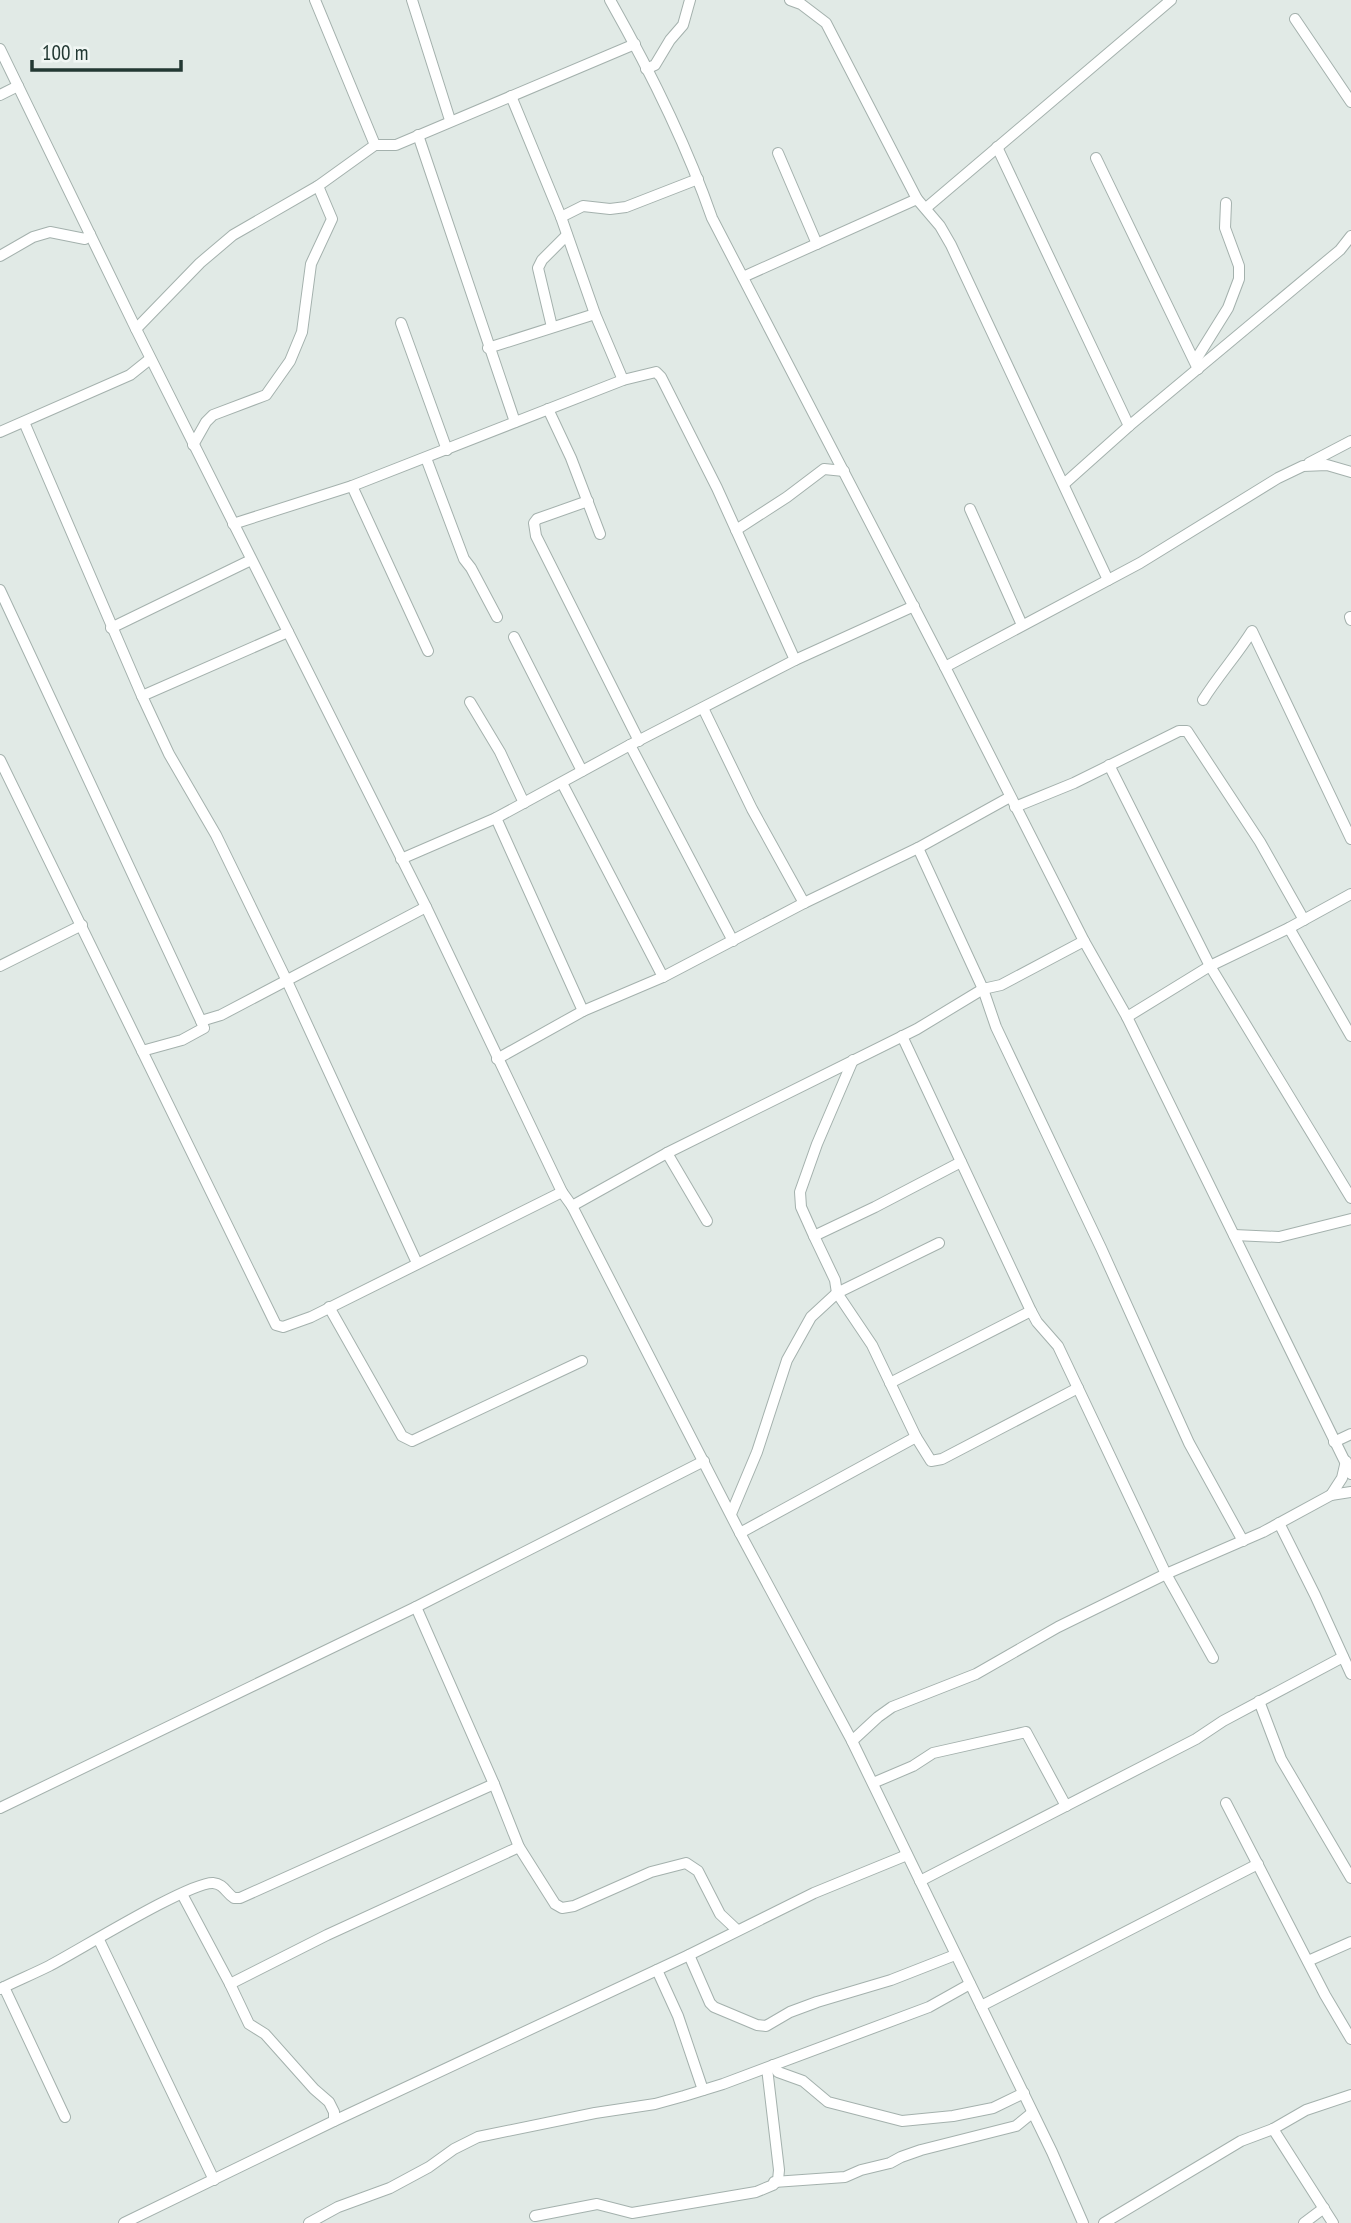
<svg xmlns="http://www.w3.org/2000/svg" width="1351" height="2223" font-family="'PT Sans Narrow',sans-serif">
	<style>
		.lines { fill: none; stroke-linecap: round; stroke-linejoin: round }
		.minor-casing { stroke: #a4b1ad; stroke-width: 12 }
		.minor { stroke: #fff; stroke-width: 10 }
	</style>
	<rect width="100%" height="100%" fill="#e1eae6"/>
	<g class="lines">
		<defs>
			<g id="minor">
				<path d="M315 0 375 145"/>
				<path d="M412 0 450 120"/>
				<path d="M610 0C649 69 686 143 712 218L945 667 1084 941 1127 1017 1351 1474"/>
				<path d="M790 0 801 4 826 23 917 199"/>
				<path d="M1295 19 1351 102"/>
				<path d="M0 49 136 329 426 907 562 1192 572 1206 740 1533 852 1741 1052 2152 1083 2223"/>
				<path d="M646 69 655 65 670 40 683 25 690 0"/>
				<path d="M0 95 18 86"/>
				<path d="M511 96 561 217 595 314 623 380"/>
				<path d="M418 135 515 422"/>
				<path d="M997 147 1129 426"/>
				<path d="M778 153 817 244"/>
				<path d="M1096 158 1198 369"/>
				<path d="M926 208 1171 0"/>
				<path d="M561 217 583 206 610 209 626 207 698 179"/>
				<path d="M0 256 33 237 50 232 85 239 90 234"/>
				<path d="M743 277 917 199 940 226 951 245 1108 580"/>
				<path d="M401 323 447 450"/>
				<path d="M552 327 538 268 542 260 567 235"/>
				<path d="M136 329 200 263 233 235 318 186 375 145H396L635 44"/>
				<path d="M488 348 595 314"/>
				<path d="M1195 361 1228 308 1239 279V266L1225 228 1226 203"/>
				<path d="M548 409 571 458 600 534"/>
				<path d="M24 422 142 696 169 754 216 835 287 981 417 1263"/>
				<path d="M0 432 130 375 150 359"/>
				<path d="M193 445 206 422 213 415 266 395 290 361 302 332 311 264 332 219 318 186"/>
				<path d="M426 458 464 559 471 568 497 617"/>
				<path d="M1309 463 1351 441"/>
				<path d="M1064 484 1129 426 1340 250 1351 236"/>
				<path d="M352 486 428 651"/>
				<path d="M588 501 537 519 534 523 536 536 639 741"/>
				<path d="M970 509 1022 625"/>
				<path d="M233 524 352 486 623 380 656 372 661 377 717 488 795 660"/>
				<path d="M736 530 787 497 824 469 844 471"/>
				<path d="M0 590 201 1021"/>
				<path d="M1350 617 1351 620"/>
				<path d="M111 628 251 560"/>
				<path d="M514 637 582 771"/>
				<path d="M945 667 1140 563 1278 478 1303 466 1327 465 1351 472"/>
				<path d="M142 696 288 632"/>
				<path d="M1203 700C1218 676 1237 655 1252 631L1351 839"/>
				<path d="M470 702 500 752 524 803"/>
				<path d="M703 708 752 809 804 903"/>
				<path d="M630 745 733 941"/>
				<path d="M0 760 276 1325 283 1327 311 1317 562 1192"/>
				<path d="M1109 765 1210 966 1351 1198"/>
				<path d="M562 783 663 977"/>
				<path d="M1015 807 1074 783 1179 731H1187L1260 842 1304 920"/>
				<path d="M496 818 583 1011"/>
				<path d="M918 848 983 989 996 1027 1101 1248 1189 1443 1243 1541"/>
				<path d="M401 859 496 818 630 745 795 660 914 606"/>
				<path d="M1289 928 1351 1036"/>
				<path d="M0 966 82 925"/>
				<path d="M1127 1017 1210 966 1289 928 1351 894"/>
				<path d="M902 1036 1031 1311"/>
				<path d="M142 1051 182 1040 204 1028 201 1021 221 1015 426 907"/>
				<path d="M497 1059 583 1011 663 977 804 903 918 848 1010 797"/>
				<path d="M667 1153 707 1221"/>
				<path d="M961 1162 875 1207 814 1236 835 1280 837 1293 872 1345 916 1437 931 1461 942 1459 1078 1388"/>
				<path d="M572 1206 667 1153 917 1029 983 989 1001 985 1084 941"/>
				<path d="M1234 1235 1279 1237 1351 1219"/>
				<path d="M814 1236 801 1207 800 1192 817 1144 853 1060"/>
				<path d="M329 1307 402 1436 412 1441 582 1361"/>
				<path d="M890 1383 1031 1311 1037 1322 1058 1346 1166 1574 1213 1658"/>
				<path d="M1334 1442 1351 1434"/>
				<path d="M1331 1495 1342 1478 1346 1461"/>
				<path d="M731 1514 757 1452 787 1360 811 1317 837 1293 939 1243"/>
				<path d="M1279 1523 1315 1595 1351 1674"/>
				<path d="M740 1533 916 1437"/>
				<path d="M416 1607 494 1784 519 1847 555 1904 562 1908 574 1906 651 1872 686 1863 698 1871 720 1914 737 1930"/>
				<path d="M1259 1701 1281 1759 1351 1878"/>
				<path d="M852 1741 878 1717 892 1707 976 1674 1058 1627 1166 1574 1263 1532 1331 1495 1351 1492"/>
				<path d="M873 1783 913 1766 933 1753 1026 1732 1066 1806"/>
				<path d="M1226 1803 1325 1995 1351 2039"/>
				<path d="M0 1808 416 1607 704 1461"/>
				<path d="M920 1881 1196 1739 1223 1721 1343 1657"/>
				<path d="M182 1894 230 1984 249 2024 265 2034 314 2089 329 2102 334 2112V2121"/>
				<path d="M99 1940 214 2180"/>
				<path d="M689 1955 710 2003 714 2007 757 2025 766 2026 790 2012 817 2002 891 1980 955 1955"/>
				<path d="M1308 1961 1351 1942"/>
				<path d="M657 1970 678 2016 703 2090"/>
				<path d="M230 1984 327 1935 519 1847"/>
				<path d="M4 1987 65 2117"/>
				<path d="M0 1989C16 1981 33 1974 49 1966 78 1951 189 1882 213 1883 224 1884 226 1893 234 1898H240L494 1784"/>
				<path d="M981 2006 1258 1864"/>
				<path d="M773 2065 778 2072 803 2081 828 2102 902 2121 953 2116 993 2108 1024 2093"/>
				<path d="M1273 2129 1333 2223"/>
				<path d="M774 2182 845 2177 861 2170 890 2163 901 2157 921 2150 1016 2126 1032 2113"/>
				<path d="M535 2216 597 2204 632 2213 756 2192 773 2185 778 2180 779 2170 767 2068"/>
				<path d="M124 2223 334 2121 689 1955 814 1893 907 1855"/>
				<path d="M309 2223 338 2207 390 2188 429 2167 454 2149 478 2137 595 2113 655 2104 684 2096 723 2084 929 2007 970 1984"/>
				<path d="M1104 2223 1241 2141 1273 2129 1306 2110 1351 2095"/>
				<path d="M1304 2223 1324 2208"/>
			</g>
		</defs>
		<use href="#minor" class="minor-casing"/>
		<use href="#minor" class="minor"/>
	</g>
	<path d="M32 60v10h149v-10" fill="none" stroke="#233933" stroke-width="3.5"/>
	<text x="42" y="60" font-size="21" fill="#233933" stroke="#f1f7f4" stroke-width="5" paint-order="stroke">100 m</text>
</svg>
